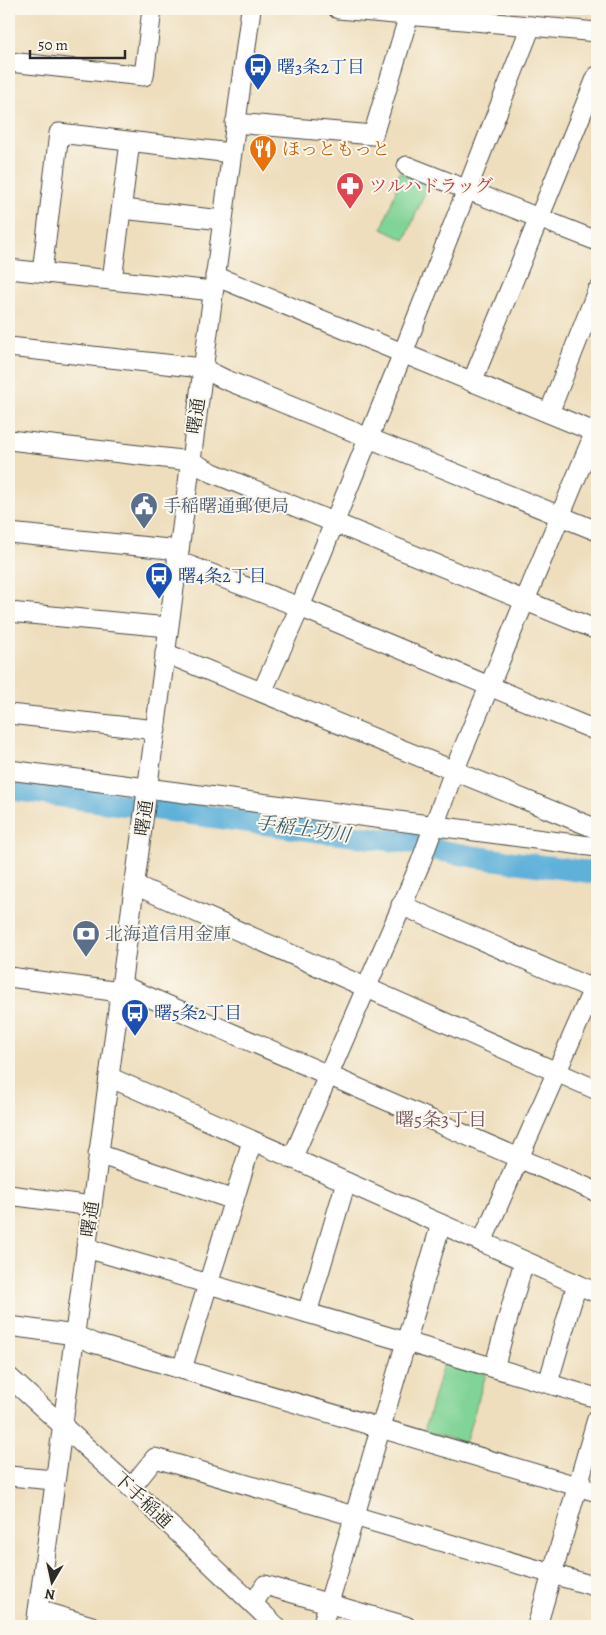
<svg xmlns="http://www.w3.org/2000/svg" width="606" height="1635" font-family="Alegreya,'Noto Serif JP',serif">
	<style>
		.green { fill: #81d497; stroke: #568061 }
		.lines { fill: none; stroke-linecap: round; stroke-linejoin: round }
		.river { stroke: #5eb1da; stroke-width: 22 }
		.minor-casing { stroke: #484641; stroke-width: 21 }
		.minor { stroke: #fff; stroke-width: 19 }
		.labels { text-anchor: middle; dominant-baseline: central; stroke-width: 4; stroke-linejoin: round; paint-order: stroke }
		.transit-label { font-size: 18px; fill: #164399; stroke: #fbf7ec; text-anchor: start }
		.food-label { font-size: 18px; fill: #c56008; stroke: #fbf7ec; text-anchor: start }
		.health-label { font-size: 18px; fill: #be3a42; stroke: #fbf7ec; text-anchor: start }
		.street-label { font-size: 18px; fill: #2b2b2b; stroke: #fbf7ec }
		.service-label { font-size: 18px; fill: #4e5e75; stroke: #fbf7ec; text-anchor: start }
		.water-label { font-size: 19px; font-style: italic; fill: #3d5a68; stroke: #fbf7ec }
		.neighbourhood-label { font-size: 19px; fill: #745663; stroke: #fbf7ec }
	</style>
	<rect width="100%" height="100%" fill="#fbf7ec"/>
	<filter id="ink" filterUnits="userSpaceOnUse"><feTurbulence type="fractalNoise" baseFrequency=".02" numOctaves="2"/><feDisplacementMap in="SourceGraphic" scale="10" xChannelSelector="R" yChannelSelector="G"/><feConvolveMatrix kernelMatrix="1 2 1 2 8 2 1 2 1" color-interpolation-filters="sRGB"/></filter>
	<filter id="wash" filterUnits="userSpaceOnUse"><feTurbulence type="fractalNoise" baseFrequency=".0096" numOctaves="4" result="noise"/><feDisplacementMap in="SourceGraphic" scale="20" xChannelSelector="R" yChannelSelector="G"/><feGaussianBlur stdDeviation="1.12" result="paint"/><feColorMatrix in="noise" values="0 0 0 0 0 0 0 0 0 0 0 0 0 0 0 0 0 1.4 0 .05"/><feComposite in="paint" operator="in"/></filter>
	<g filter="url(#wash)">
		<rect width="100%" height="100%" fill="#eedebd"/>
		<g class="green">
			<path d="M399 172 428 185 405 240 382 229 395 193Z"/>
			<path d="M444 1361 486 1374 465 1443 424 1431Z"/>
		</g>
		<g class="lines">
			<path class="river" d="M9 789 315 831 414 843 431 849 476 857 597 873"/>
		</g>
	</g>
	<g filter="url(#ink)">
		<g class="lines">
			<defs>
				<g id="minor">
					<path d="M338 9 597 32"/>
					<path d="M9 62 144 76 152 9"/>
					<path d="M235 123 373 135 409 15"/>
					<path d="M407 166 597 241"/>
					<path d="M122 209 222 220"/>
					<path d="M9 269 213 291"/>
					<path d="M42 272 59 133 231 153"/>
					<path d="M215 276 597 433"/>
					<path d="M112 280 130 142"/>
					<path d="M9 347 202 368 224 379 597 531"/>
					<path d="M472 382 597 76"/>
					<path d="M549 413 597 291"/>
					<path d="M9 440 190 461 213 473 597 630"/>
					<path d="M9 533 179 550"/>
					<path d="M177 561 300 607 597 731"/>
					<path d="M9 612 168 627"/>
					<path d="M165 653 597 829"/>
					<path d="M262 692 300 607 403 353 531 26"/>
					<path d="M9 714 156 730"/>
					<path d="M9 770 597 847"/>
					<path d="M135 885 597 1090"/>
					<path d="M401 905 597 991"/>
					<path d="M9 977 120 992"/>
					<path d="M121 985 597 1192"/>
					<path d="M109 1077 597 1293"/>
					<path d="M98 1154 234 1200"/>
					<path d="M292 1159 420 864 454 771 595 432"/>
					<path d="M9 1195 92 1206"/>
					<path d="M482 1242 597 980"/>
					<path d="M86 1248 597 1398"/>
					<path d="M307 1313 346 1182"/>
					<path d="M9 1326 75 1335 93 1343 597 1492"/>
					<path d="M494 1368 524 1261"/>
					<path d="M182 1369 252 1141"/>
					<path d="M9 1377 131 1488 276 1626"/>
					<path d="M548 1383 577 1284"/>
					<path d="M9 1476 54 1480"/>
					<path d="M131 1488 155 1458 597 1587"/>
					<path d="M253 1604 265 1585 406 1626"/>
					<path d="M38 1610 92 1626"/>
					<path d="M36 1626 251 9"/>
					<path d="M322 1626 441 1224"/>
					<path d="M537 1626 597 1419"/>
				</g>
			</defs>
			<use href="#minor" class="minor-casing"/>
			<use href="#minor" class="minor"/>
		</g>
	</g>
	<defs>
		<symbol id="bus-pin" viewBox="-11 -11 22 30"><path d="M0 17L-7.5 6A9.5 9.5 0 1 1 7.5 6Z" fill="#1a4fb4" stroke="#fbf7ec"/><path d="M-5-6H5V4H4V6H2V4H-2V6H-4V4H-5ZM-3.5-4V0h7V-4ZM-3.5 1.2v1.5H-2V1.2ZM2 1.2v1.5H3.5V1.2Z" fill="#fff"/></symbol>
		<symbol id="restaurant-pin" viewBox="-11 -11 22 30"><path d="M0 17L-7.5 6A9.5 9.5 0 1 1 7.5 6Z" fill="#e8710a" stroke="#fbf7ec"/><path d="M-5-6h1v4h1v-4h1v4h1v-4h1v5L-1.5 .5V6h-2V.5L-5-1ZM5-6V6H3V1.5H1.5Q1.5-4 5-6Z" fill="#fff"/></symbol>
		<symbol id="pharmacy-pin" viewBox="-11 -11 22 30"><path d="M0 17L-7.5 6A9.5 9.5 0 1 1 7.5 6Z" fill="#e0444e" stroke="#fbf7ec"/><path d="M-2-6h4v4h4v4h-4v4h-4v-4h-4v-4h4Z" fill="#fff"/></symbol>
		<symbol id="civic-pin" viewBox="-11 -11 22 30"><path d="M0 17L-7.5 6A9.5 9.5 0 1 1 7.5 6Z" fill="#5c6f8a" stroke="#fbf7ec"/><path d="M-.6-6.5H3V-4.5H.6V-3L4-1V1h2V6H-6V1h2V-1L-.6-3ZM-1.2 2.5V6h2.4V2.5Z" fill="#fff"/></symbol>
		<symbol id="bank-pin" viewBox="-11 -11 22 30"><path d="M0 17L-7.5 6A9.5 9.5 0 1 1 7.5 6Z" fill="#5c6f8a" stroke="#fbf7ec"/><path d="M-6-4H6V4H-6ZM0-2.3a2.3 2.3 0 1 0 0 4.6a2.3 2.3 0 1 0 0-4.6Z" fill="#fff"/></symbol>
	</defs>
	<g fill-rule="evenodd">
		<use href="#bus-pin" x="242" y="51" width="32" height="43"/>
		<use href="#restaurant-pin" x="247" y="133" width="32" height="43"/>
		<use href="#pharmacy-pin" x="334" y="170" width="32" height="43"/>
		<use href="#civic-pin" x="128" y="490" width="32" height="43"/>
		<use href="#bus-pin" x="143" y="560" width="32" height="43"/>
		<use href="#bank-pin" x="70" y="918" width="32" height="43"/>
		<use href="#bus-pin" x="119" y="997" width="32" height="43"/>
	</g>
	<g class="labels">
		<g class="transit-label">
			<text x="277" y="67">曙3条2丁目</text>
			<text x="178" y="576">曙4条2丁目</text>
			<text x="154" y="1013">曙5条2丁目</text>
		</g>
		<g class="food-label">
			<text x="282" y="149">ほっともっと</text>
		</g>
		<g class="health-label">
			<text x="369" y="186">ツルハドラッグ</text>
		</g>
		<g class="street-label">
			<text transform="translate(196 416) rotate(-82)">曙通</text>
			<text transform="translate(144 818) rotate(-82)">曙通</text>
			<text transform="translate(90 1219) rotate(-82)">曙通</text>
			<text transform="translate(143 1500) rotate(43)">下手稲通</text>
		</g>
		<g class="service-label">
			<text x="163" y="506">手稲曙通郵便局</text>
			<text x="105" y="934">北海道信用金庫</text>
		</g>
		<g class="water-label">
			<text transform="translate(303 829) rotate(8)">手稲土功川</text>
		</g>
		<g class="neighbourhood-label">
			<text x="441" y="1120">曙5条3丁目</text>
		</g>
	</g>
	<rect width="606" height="1635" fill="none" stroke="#fbf7ec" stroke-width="30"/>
	<g transform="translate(52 1582) rotate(189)" stroke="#fbf7ec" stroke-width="4" paint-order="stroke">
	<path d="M0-4L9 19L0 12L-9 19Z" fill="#2b2b2b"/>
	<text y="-8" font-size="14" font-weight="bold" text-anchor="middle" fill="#2b2b2b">N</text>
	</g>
	<path d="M30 50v8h95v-8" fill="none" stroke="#2b2b2b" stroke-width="2.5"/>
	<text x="38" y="50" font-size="15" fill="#2b2b2b" stroke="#fbf7ec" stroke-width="4" paint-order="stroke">50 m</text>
</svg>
